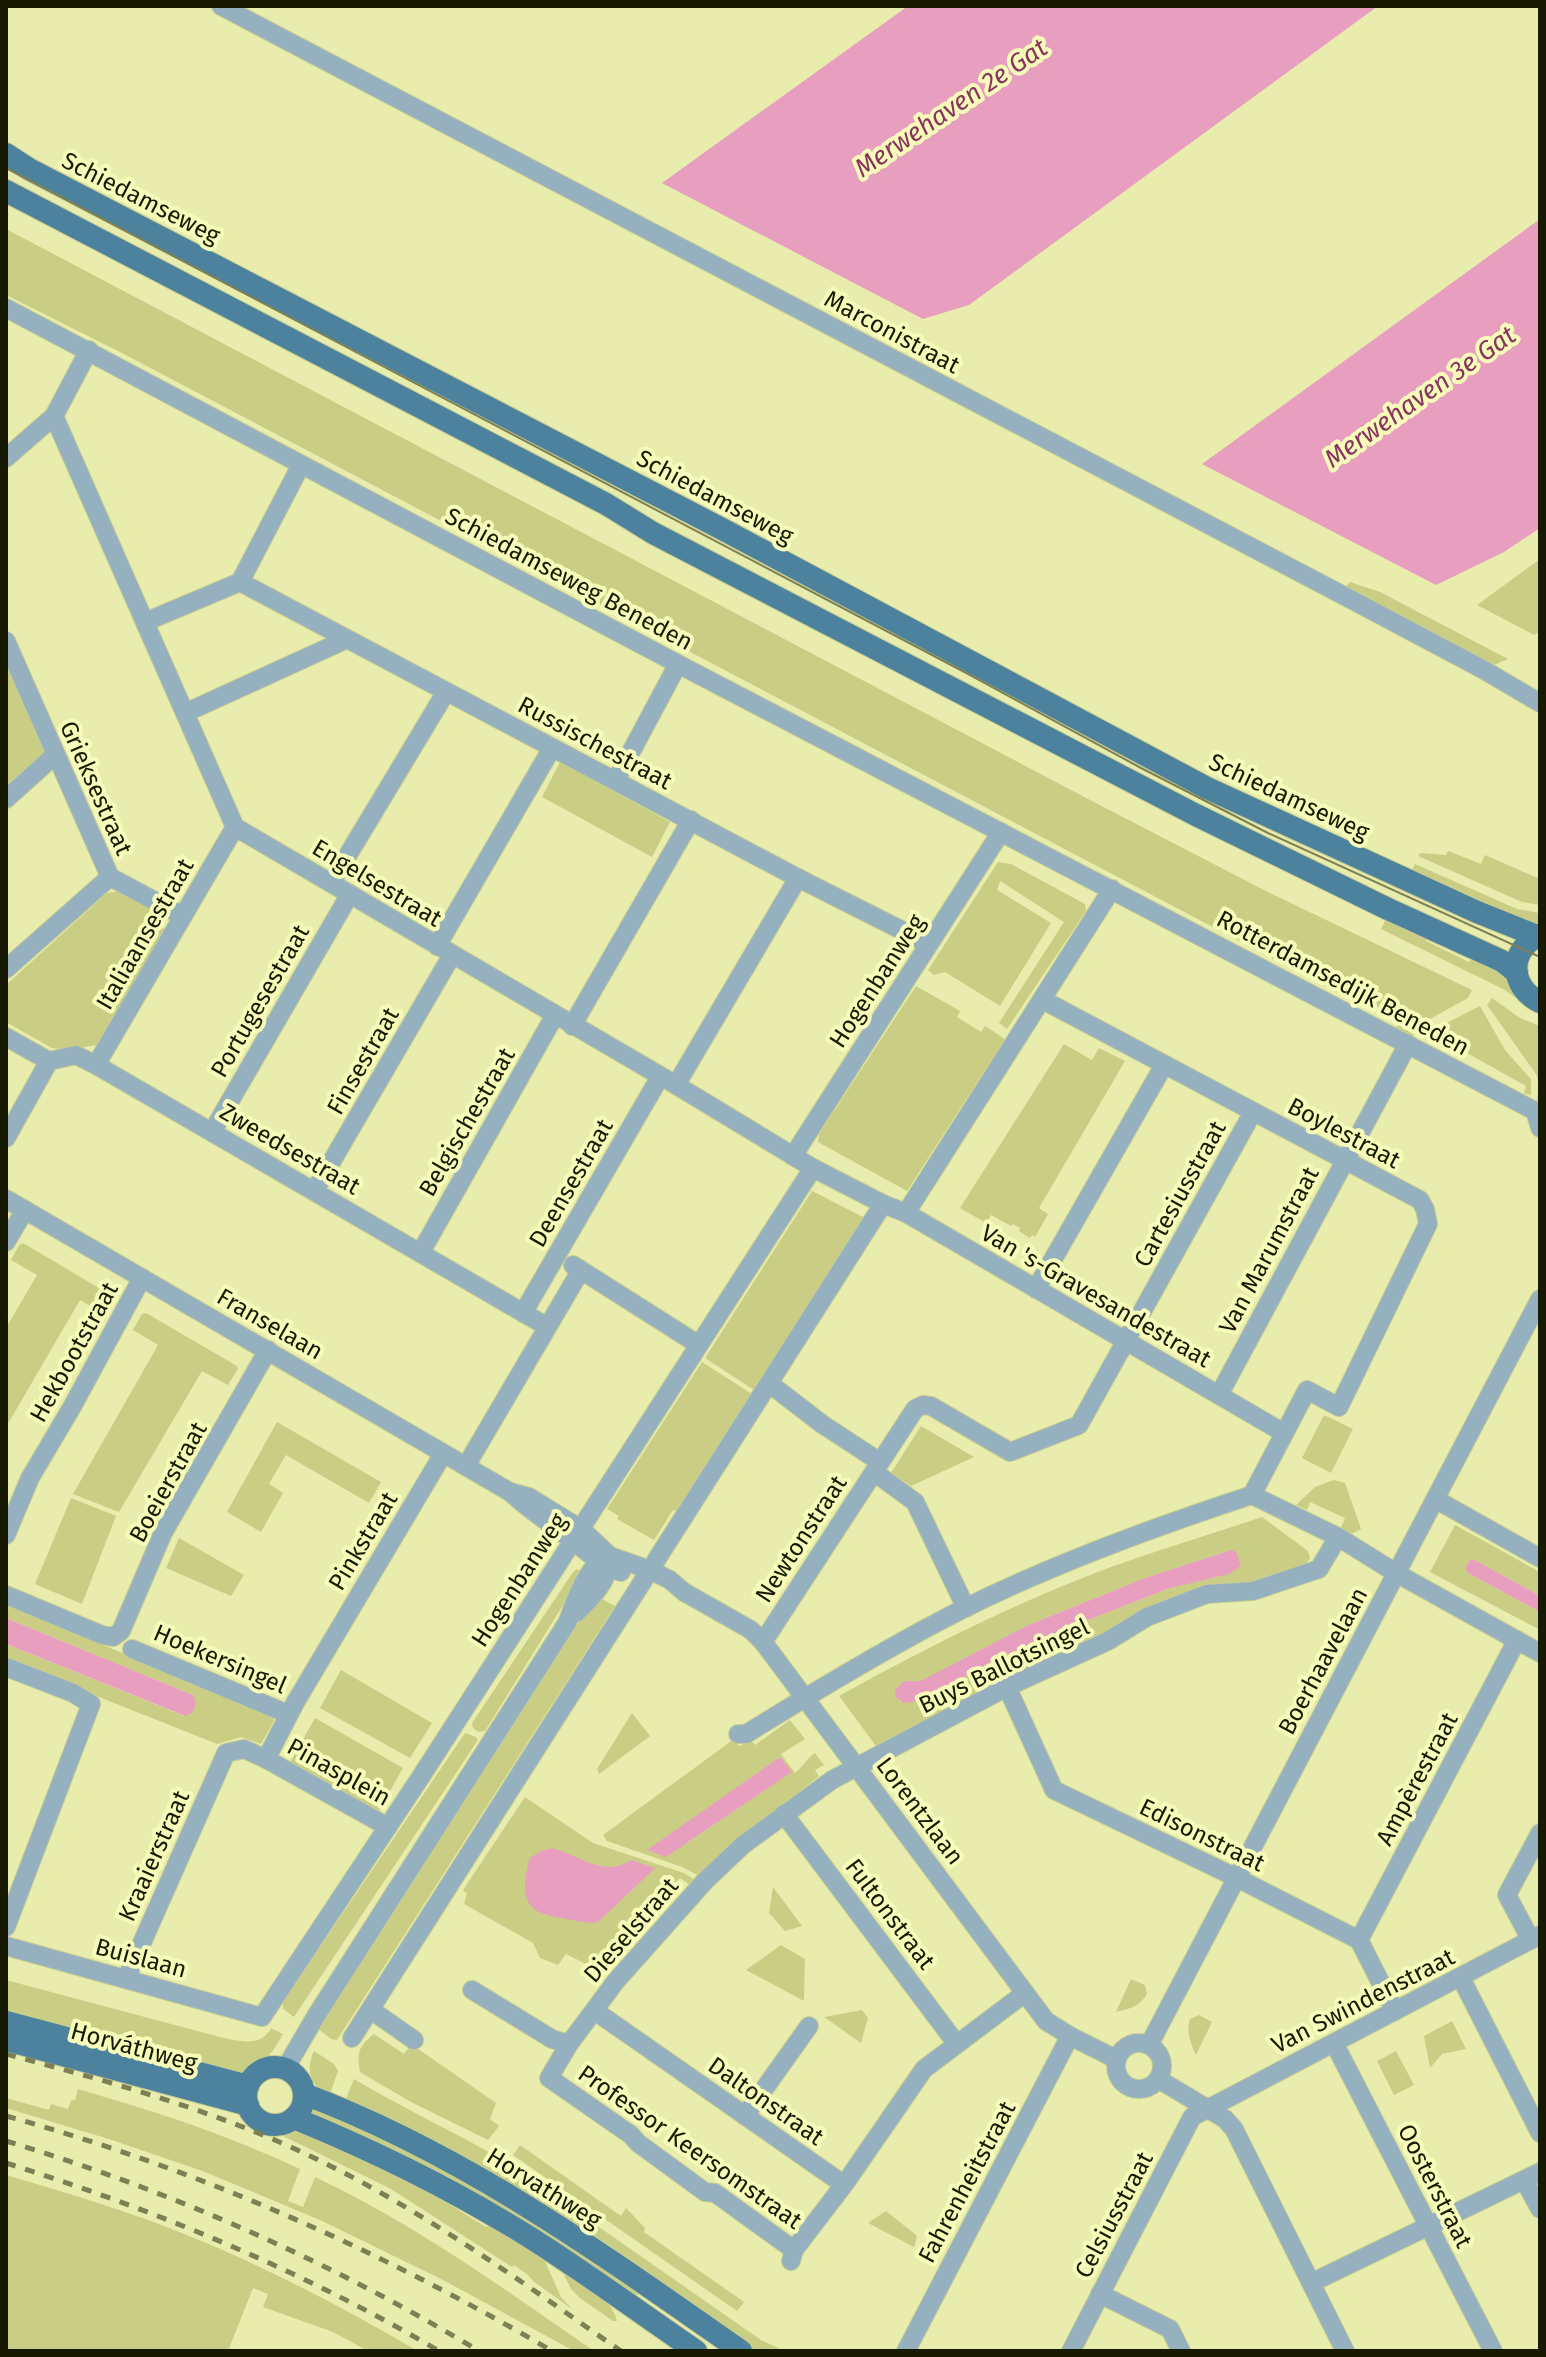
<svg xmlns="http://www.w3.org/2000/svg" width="1546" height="2357" font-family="'Fira Sans',sans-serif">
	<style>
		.green { fill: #c9ce84; fill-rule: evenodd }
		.water { fill: #e89ebf }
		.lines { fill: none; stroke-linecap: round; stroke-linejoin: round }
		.minor-casing { stroke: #c7cb92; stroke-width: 20 }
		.major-casing { stroke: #c7cb92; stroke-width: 24 }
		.minor { stroke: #95b1c0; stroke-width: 18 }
		.major { stroke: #4c829d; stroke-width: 22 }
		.tram { stroke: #7d8055; stroke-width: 2 }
		.rail { stroke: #7d8055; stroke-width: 5; stroke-dasharray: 10 10; stroke-linecap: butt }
		.labels { text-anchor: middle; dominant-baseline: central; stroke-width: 8; stroke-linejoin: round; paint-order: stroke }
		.street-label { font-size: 24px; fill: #181902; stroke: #f6fbb9 }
		.water-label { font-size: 26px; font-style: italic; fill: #893460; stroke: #f6fbb9 }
	</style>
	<rect width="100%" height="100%" fill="#e8edad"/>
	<g class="green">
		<path d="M6 229 1090 800 1264 890 1472 990 1468 998 1428 1020 1410 1038 1395 1030 1400 1019 1349 992 1346 997 118 351 6 295Z"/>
		<path d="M1540 559V631L1534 635 1477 605Z"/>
		<path d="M1350 582 1380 592 1508 659 1494 665 1346 586Z"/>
		<path d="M6 649 54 757 6 802Z"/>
		<path d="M560 762 670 822 652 857 542 797Z"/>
		<path d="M1448 851 1481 864 1485 855 1540 879V905L1522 902 1418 856 1421 853 1446 855Z"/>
		<path d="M998 862 1011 864 1085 904 1086 911 1007 1029 999 1023 1064 922 1000 881 997 890 1051 923 1000 1006 945 972 934 975 928 970Z"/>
		<path d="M1415 864 1517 909 1540 913V925L1534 926 1409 876Z"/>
		<path d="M119 891 160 915 164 930 97 1045 66 1050 52 1048 6 1022V985L107 893Z"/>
		<path d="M1388 915 1426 938V941L1469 962 1472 958 1497 964 1533 1010 1503 989 1381 929Z"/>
		<path d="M916 986 960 1011 957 1017 981 1032 985 1026 1005 1039 907 1191 818 1142 819 1134Z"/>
		<path d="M1492 998 1520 1018 1540 1026V1101L1537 1100 1539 1084 1536 1074 1487 1005Z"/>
		<path d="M1480 1006 1505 1050 1531 1079V1094L1529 1095 1524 1093 1526 1086 1433 1034V1030Z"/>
		<path d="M1064 1044 1092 1060 1099 1048 1125 1061 1039 1208 1048 1214 1035 1237 1032 1235 1030 1238 1019 1231 1020 1228 1013 1224 1011 1226 991 1215 986 1223 960 1208Z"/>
		<path d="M812 1191 865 1218 754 1390 705 1358Z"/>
		<path d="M23 1243 116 1298 106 1315 80 1300 6 1427V1328L37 1275 11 1260 19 1245Z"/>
		<path d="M146 1313 237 1366 238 1369 228 1385 202 1371 119 1512 73 1494 158 1345 133 1330 142 1314Z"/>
		<path d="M702 1362 752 1394 676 1511 673 1510 654 1540 617 1519 619 1516 607 1509Z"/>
		<path d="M1324 1415 1353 1429 1331 1473 1302 1458Z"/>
		<path d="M277 1422 381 1482 369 1503 286 1455 269 1484 283 1493 261 1532 227 1512Z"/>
		<path d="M921 1426 974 1457 911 1486 891 1473Z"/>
		<path d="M1334 1480 1345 1483 1361 1529 1348 1536 1340 1530 1345 1518 1310 1502 1307 1510 1296 1505 1315 1487Z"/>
		<path d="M71 1498 116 1516 82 1604 35 1584Z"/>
		<path d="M1262 1517 1308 1551 1310 1558 1305 1565 996 1684 879 1750 839 1696C926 1648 1017 1602 1111 1567 1161 1549 1212 1534 1262 1517ZM1231 1550 1219 1577 1207 1578 1170 1588 1063 1630 991 1662 913 1702 899 1701 904 1681 921 1682 1026 1626 1145 1578Z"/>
		<path d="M1455 1525 1540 1572V1596L1475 1560 1468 1573 1540 1612V1630L1430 1572Z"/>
		<path d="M179 1538 244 1575 231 1596 166 1568Z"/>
		<path d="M577 1569 583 1573 485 1731 478 1732 473 1728 472 1723 573 1572Z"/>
		<path d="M598 1597 615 1606 337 2040 331 2039 317 2028 588 1608Z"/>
		<path d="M6 1604 272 1716 274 1721 261 1744 241 1737 217 1744 6 1660V1644L184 1716 193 1695 6 1618Z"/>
		<path d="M341 1670 432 1723 410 1758 320 1708Z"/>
		<path d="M632 1713 650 1736 599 1774 597 1769Z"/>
		<path d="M315 1718 403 1768 376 1816 288 1766Z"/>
		<path d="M790 1720 805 1739 781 1754 795 1773C803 1767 806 1759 815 1753L824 1765 815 1770 819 1776 726 1851 699 1876 682 1867 607 1841 603 1835 734 1739 739 1746 751 1740 755 1745ZM780 1757 791 1772 687 1843 648 1851Z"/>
		<path d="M465 1733 476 1737 478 1740 294 2017 283 2009V2002Z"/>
		<path d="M525 1797 593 1843 684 1873 695 1880 691 1886 680 1878 597 1960 586 1964 566 1954 558 1965 540 1958 533 1943 464 1904 467 1894 463 1890Z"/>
		<path d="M773 1887 802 1926 785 1931 769 1913Z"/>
		<path d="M781 1945 805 1959 804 2001 746 1970Z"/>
		<path d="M1131 1979 1145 1985 1147 1994C1140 2006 1129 2009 1116 2012Z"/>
		<path d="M6 1980 220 2037C238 2041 261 2048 271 2028L283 2034C272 2055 258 2071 233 2077L6 2016Z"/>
		<path d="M862 2010 868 2018 861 2043 824 2017Z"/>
		<path d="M1199 2015 1212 2022 1196 2055C1190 2042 1186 2032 1190 2019Z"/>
		<path d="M1452 2021 1466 2049 1442 2054 1430 2068 1424 2036Z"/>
		<path d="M374 2034 404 2054 411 2044 496 2103 490 2119 499 2126 488 2140 411 2102 360 2072C357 2052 358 2047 374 2034Z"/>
		<path d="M314 2051 334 2064 338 2071 330 2094C310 2087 305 2070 314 2051Z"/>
		<path d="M1396 2051 1414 2085 1394 2095 1377 2061Z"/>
		<path d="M354 2079C403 2108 454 2132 503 2160L761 2340 785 2351H750L345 2101Z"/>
		<path d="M78 2089C154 2111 228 2135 300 2169L288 2201 303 2207 315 2177C415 2224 504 2289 594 2351H574L443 2280 320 2220 205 2172 112 2140 6 2108V2098L49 2110 51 2104 68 2109 71 2100H75Z"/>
		<path d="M311 2104 490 2192 643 2293 629 2297 308 2113Z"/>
		<path d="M294 2127H300L429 2192 486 2227 496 2222 543 2257 561 2297 572 2309 533 2281 528 2275 514 2265 512 2267 391 2189 273 2131Z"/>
		<path d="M520 2145 621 2216 626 2208 645 2228 644 2232 744 2302 737 2311 513 2155Z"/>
		<path d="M6 2175C67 2193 128 2211 187 2235 266 2267 344 2308 418 2351H368L333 2332 263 2307 268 2294 253 2288 228 2351H6Z"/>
		<path d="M886 2211 916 2235 917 2237 914 2247 868 2223Z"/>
		<path d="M566 2271C585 2285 611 2297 617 2321H613L580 2298 571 2289 564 2275Z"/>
	</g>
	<g class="water">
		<path d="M908 6H1378L969 305 923 319 662 183Z"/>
		<path d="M1540 219V528L1504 552 1436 585 1202 464Z"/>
		<path d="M1231 1550 1236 1552 1241 1566 1229 1574 1170 1588 1063 1630 991 1662 937 1691 913 1702 904 1703 895 1697V1690L904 1681H921L1026 1626 1145 1578Z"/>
		<path d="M1470 1560H1475L1540 1596V1612L1468 1573 1465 1568Z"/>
		<path d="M6 1618 193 1695 196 1701 193 1713 185 1716 6 1644Z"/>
		<path d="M780 1757 792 1772 666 1857 647 1850Z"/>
		<path d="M553 1848C579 1856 605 1878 631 1860L655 1868 598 1922C588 1924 577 1921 567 1919 542 1914 524 1913 525 1883 526 1874 527 1866 530 1858L541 1851Z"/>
	</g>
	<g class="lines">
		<defs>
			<g id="minor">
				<path d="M221 6 1352 600 1484 670 1540 703"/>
				<path d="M6 308 678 664 1535 1111 1540 1128"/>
				<path d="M54 416 235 827 676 1085 813 1168 883 1204 906 1213 1284 1433"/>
				<path d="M6 458 54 416 89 350"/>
				<path d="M240 582 798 878 929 944"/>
				<path d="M145 622 240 582 301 465"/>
				<path d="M6 641 110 877 183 916"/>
				<path d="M185 713 347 639"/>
				<path d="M616 780 678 664"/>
				<path d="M6 799 55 755"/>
				<path d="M331 883 446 692"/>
				<path d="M437 946 552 748"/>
				<path d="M6 969 110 877"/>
				<path d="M1043 1000 1420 1200 1425 1209 1428 1224 1339 1407 1307 1390 1252 1495 1338 1537 1396 1573 1540 1653"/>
				<path d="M572 1026 691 820"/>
				<path d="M6 1037 49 1061 76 1055 96 1065 546 1326"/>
				<path d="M96 1065 235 827"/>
				<path d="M676 1085 798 878"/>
				<path d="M212 1132 350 894"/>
				<path d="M6 1138 49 1061"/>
				<path d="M793 1156 1001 832"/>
				<path d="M315 1190 452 955"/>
				<path d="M6 1199 510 1492C529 1510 551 1524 572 1540 588 1552 600 1566 621 1572"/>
				<path d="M906 1213 1112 889"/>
				<path d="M6 1242 25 1210"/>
				<path d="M421 1252 555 1015"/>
				<path d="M573 1265 699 1345"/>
				<path d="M1036 1289 1164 1065"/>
				<path d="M523 1313 660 1077"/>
				<path d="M770 1384 822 1424 880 1462"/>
				<path d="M1219 1395 1408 1044"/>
				<path d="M466 1466 581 1270"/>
				<path d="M874 1472 915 1502 966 1608"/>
				<path d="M510 1492 529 1497 563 1518 581 1529 610 1556 650 1570 670 1580 684 1592 751 1630 763 1642 1046 2021 1070 2036 1116 2059"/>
				<path d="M1435 1499 1540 1558"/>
				<path d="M6 1535 30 1478 72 1407 142 1278"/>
				<path d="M6 1595 102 1635 113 1637 121 1631 163 1533 268 1350"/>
				<path d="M576 1613C591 1599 610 1579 610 1558"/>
				<path d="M763 1642 915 1409 923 1405 931 1406 1010 1452 1079 1425 1253 1112"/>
				<path d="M132 1649 288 1714"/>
				<path d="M6 1667 73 1693 91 1704 6 1927"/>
				<path d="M1007 1687 1054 1790 1237 1878 1359 1940 1395 2011"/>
				<path d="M738 1734H746C817 1690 888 1647 963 1609 1055 1563 1154 1527 1252 1495"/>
				<path d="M266 1759 295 1703 443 1454"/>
				<path d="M784 1814 956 2043"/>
				<path d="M1359 1940 1517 1640"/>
				<path d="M1531 1940 1507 1895 1540 1833"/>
				<path d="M6 1946 262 2017 422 1775 813 1168"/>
				<path d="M1461 1978 1540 2133"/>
				<path d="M126 1979 226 1753 244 1749 266 1759 388 1827"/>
				<path d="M472 1990 552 2039 569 2044"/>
				<path d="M371 2010 414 2040"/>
				<path d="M595 2011 843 2184"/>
				<path d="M352 2038 883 1204"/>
				<path d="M1334 2043 1493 2351"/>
				<circle cx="1139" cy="2066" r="23"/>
				<path d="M1149 2045 1540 1299"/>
				<path d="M285 2069 316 2016 567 1623C576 1601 585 1567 608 1557"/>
				<path d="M1158 2079 1225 2119 1234 2129 1345 2351"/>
				<path d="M745 2116 809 2026"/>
				<path d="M1524 2180 1540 2209"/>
				<path d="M794 2250 846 2182 924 2069 1025 1993"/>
				<path d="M791 2261 794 2250 715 2193 705 2192 638 2143 631 2135 549 2078 569 2044 616 1981 705 1881 743 1845 832 1780 1007 1687 1108 1641 1147 1617 1207 1594 1253 1591 1319 1569 1338 1537"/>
				<path d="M1311 2283 1540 2172"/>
				<path d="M1100 2294 1170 2329 1181 2351"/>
				<path d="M906 2351 1070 2036"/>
				<path d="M1071 2351 1192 2117 1540 1935"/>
			</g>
			<g id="major">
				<path d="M6 154 29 169 724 530 1207 788 1477 912 1537 936"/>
				<path d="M6 191 606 504 653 533 1196 815 1388 909 1502 961 1517 973"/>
				<path d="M1540 935C1508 950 1509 987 1540 1002"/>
				<path d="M6 2022 248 2086"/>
				<path d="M6 2040 248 2105"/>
				<circle cx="275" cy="2096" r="29"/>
				<path d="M304 2094C464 2154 602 2254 741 2351"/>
				<path d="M294 2118C377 2152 458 2192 534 2240 589 2275 642 2314 696 2351"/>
			</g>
		</defs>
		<use href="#minor" class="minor-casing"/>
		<use href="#major" class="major-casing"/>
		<use href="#minor" class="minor"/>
		<use href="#major" class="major"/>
		<path class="tram" d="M6 168 970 675 1141 768 1268 833 1540 957"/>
		<g class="rail">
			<path d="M6 2054C100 2079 195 2105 284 2144 405 2197 513 2276 621 2351"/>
			<path d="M6 2116C198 2169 380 2250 552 2351"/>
			<path d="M6 2141C172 2191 331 2262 479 2351"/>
			<path d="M6 2163C156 2210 303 2271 439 2351"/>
		</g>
	</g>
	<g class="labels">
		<g class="street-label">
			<text transform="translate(141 198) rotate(27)">Schiedamseweg</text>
			<text transform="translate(892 332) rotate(28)">Marconistraat</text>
			<text transform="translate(715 497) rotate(28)">Schiedamseweg</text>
			<text transform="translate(569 579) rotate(28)">Schiedamseweg Beneden</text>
			<text transform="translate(595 743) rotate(28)">Russischestraat</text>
			<text transform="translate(96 788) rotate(66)">Grieksestraat</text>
			<text transform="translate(1289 797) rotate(25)">Schiedamseweg</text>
			<text transform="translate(377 883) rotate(31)">Engelsestraat</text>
			<text transform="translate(145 934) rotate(-60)">Italiaansestraat</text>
			<text transform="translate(877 981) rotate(-57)">Hogenbanweg</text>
			<text transform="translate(1343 983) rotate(28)">Rotterdamsedijk Beneden</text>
			<text transform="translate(260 1001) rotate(-60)">Portugesestraat</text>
			<text transform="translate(363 1061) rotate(-60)">Finsestraat</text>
			<text transform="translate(467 1122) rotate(-60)">Belgischestraat</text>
			<text transform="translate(1344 1133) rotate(28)">Boylestraat</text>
			<text transform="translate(290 1149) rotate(30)">Zweedsestraat</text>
			<text transform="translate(571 1183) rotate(-60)">Deensestraat</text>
			<text transform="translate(1180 1194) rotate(-61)">Cartesiusstraat</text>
			<text transform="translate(1269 1250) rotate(-62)">Van Marumstraat</text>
			<text transform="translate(1096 1296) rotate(30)">Van 's-Gravesandestraat</text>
			<text transform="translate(270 1324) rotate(30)">Franselaan</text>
			<text transform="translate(74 1352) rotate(-61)">Hekbootstraat</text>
			<text transform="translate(168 1482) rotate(-61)">Boeierstraat</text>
			<text transform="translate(801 1539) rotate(-57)">Newtonstraat</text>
			<text transform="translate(363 1541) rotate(-59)">Pinkstraat</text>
			<text transform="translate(519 1580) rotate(-57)">Hogenbanweg</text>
			<text transform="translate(220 1659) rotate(23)">Hoekersingel</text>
			<text transform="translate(1323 1661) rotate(-62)">Boerhaavelaan</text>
			<text transform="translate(1004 1666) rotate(-26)">Buys Ballotsingel</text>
			<text transform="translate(339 1772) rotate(29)">Pinasplein</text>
			<text transform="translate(1417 1779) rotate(-62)">Ampèrestraat</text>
			<text transform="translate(920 1811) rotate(53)">Lorentzlaan</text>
			<text transform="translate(1202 1835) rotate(26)">Edisonstraat</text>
			<text transform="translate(154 1856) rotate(-66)">Kraaierstraat</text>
			<text transform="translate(890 1914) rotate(53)">Fultonstraat</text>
			<text transform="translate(631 1930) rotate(-49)">Dieselstraat</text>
			<text transform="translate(141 1958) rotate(15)">Buislaan</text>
			<text transform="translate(1363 2001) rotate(-27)">Van Swindenstraat</text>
			<text transform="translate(134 2047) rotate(15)">Horváthweg</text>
			<text transform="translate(766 2101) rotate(35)">Daltonstraat</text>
			<text transform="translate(690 2147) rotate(35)">Professor Keersomstraat</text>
			<text transform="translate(967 2182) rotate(-62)">Fahrenheitstraat</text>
			<text transform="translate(1435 2186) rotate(63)">Oosterstraat</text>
			<text transform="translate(544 2188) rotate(32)">Horvathweg</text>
			<text transform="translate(1114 2215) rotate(-62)">Celsiusstraat</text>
		</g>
		<g class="water-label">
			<text transform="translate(951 108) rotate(-34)">Merwehaven 2e Gat</text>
			<text transform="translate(1420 397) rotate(-35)">Merwehaven 3e Gat</text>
		</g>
	</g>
	<rect width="1546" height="2357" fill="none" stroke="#181902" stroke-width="16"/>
</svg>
